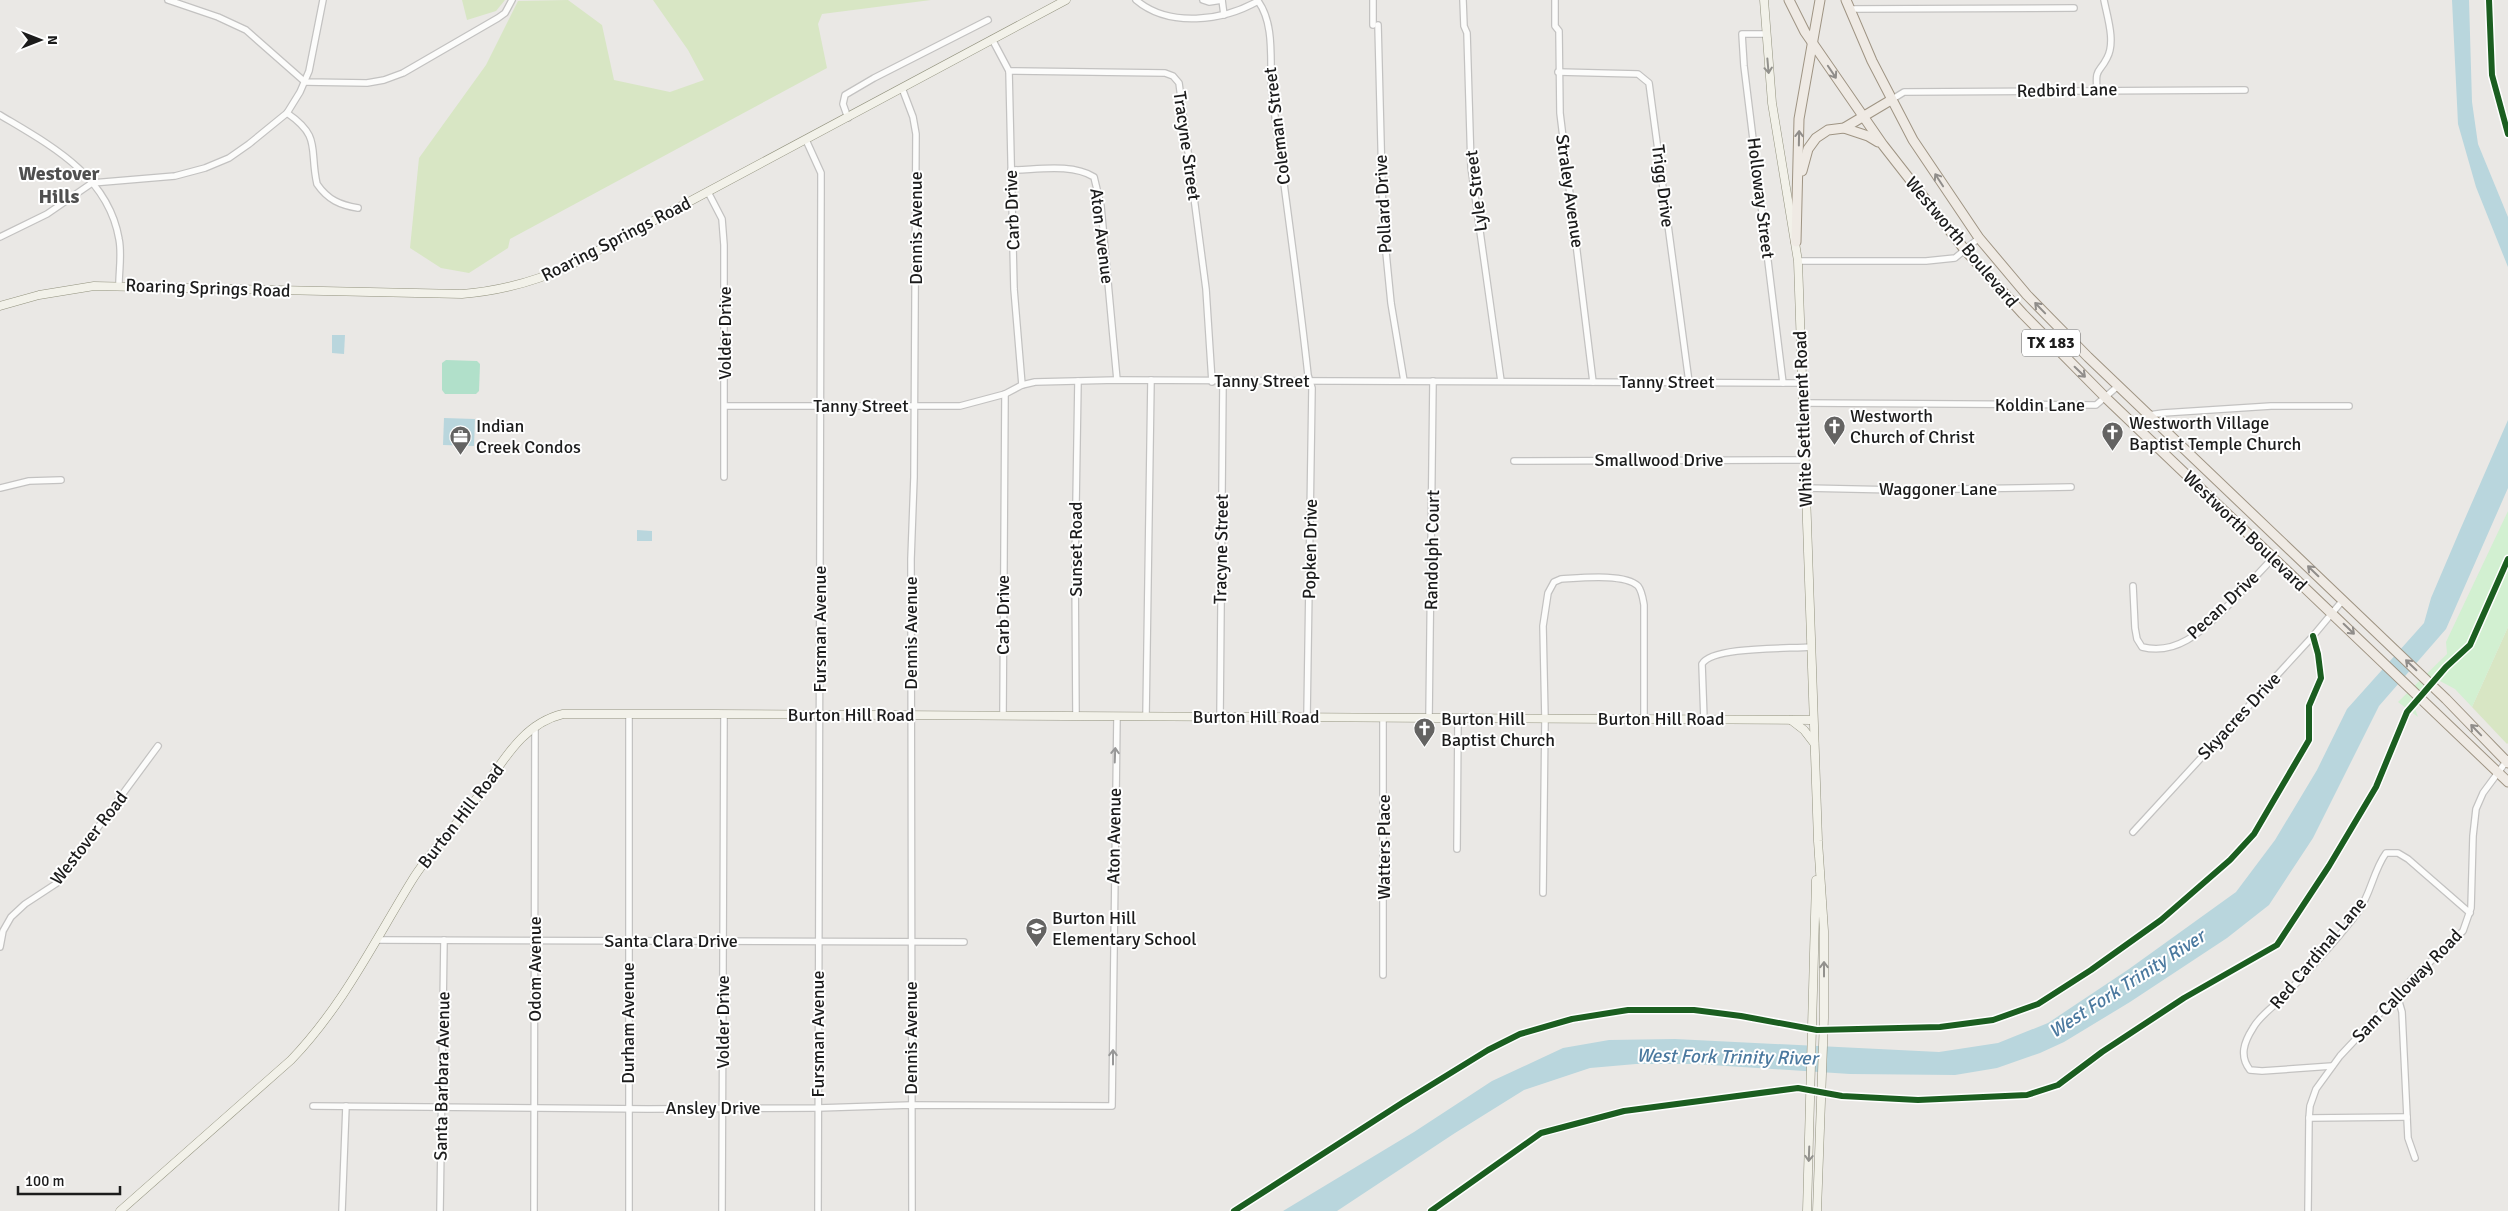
<svg xmlns="http://www.w3.org/2000/svg" width="2508" height="1211" font-family="Signika,sans-serif">
	<style>
		.grass { fill: #d8e6c4 }
		.park { fill: #d2f0d1 }
		.pitch { fill: #b1e0ca }
		.water { fill: #b9d6dd }
		.lines { fill: none; stroke-linecap: round; stroke-linejoin: round }
		.street-casing { stroke: #c3c2c1; stroke-width: 8 }
		.secondary-casing { stroke: #92927e; stroke-width: 9 }
		.primary-casing { stroke: #9f9483; stroke-width: 11 }
		.street { stroke: #fcfcfb; stroke-width: 5.5 }
		.secondary { stroke: #f2f1e9; stroke-width: 8 }
		.primary { stroke: #efeae4; stroke-width: 9 }
		.cycleway-casing { stroke: #fff; stroke-width: 9 }
		.cycleway { stroke: #1b5e20; stroke-width: 6 }
		.oneway { stroke: #92918d }
		.oneway2 { stroke: #908d8a }
		.oneway3 { stroke: #979797 }
		.labels { text-anchor: middle; dominant-baseline: central; stroke-width: 4; stroke-linejoin: round; paint-order: stroke }
		.shield { fill: #fff; stroke: #606060; stroke-width: 1 }
		.shield-label { font-size: 16px; font-weight: bold; fill: #1c1c1c }
		.street-label { font-size: 18px; fill: #1c1c1c; stroke: #fff }
		.poi-label { font-size: 18px; fill: #1c1c1c; stroke: #fff; text-anchor: start }
		.water-label { font-size: 19px; font-style: italic; fill: #4b799f; stroke: #fff }
		.quarter-label { font-size: 20px; font-weight: bold; fill: #4f4f4f; stroke: #fff }
	</style>
	<rect width="100%" height="100%" fill="#eae8e5"/>
	<g class="grass">
		<path d="M462 0H505L496 11 467 20Z"/>
		<path d="M568 0 602 25 614 80 670 92 704 80 688 50 653 0H931L822 14 818 24 827 68 510 239 508 248 469 273 441 268 410 248 419 158 486 65 518 1Z"/>
		<path d="M2508 627V743L2507 744 2472 707Z"/>
	</g>
	<path class="park" d="M2508 511V627L2472 707 2455 689 2440 681 2415 709 2418 717 2398 702 2447 654 2446 642Z"/>
	<path class="pitch" d="M446 360 477 361 480 364 479 391 476 394H445L442 390V363Z"/>
	<g class="water">
		<path d="M2452 0H2469L2472 102 2478 144 2508 217V267L2476 187 2458 124Z"/>
		<path d="M332 335H345L344 354 332 353Z"/>
		<path d="M444 418 475 419 474 446 443 445Z"/>
		<path d="M2508 420V488L2446 629 2379 706 2313 838 2269 905 2227 938 2130 1002 2064 1042 2040 1053 1997 1068 1955 1075 1850 1074 1696 1064H1636L1590 1068 1524 1090 1455 1133 1337 1211H1283L1414 1132 1492 1081 1563 1048 1609 1040 1675 1039 1939 1052 1998 1043 2048 1023 2129 969 2236 892 2275 840 2317 770 2347 709 2424 623 2431 598 2460 530Z"/>
		<path d="M637 530 652 531V541H637Z"/>
	</g>
	<g class="lines">
		<defs>
			<g id="street">
				<path d="M168 0 218 17 246 30 305 82 367 83 384 80 403 73 498 18 505 13 512 0"/>
				<path d="M1136 0C1169 28 1223 21 1258 1 1276 26 1269 64 1272 93 1284 187 1298 281 1308 375L1312 388 1307 717"/>
				<path d="M1203 0 1209 2 1222 0"/>
				<path d="M1222 0 1224 15"/>
				<path d="M1463 0 1464 26 1467 33 1471 167 1501 381"/>
				<path d="M1555 0V26L1559 31 1560 113 1593 382"/>
				<path d="M1850 9 2074 8"/>
				<path d="M1373 25V0"/>
				<path d="M1378 25 1383 222 1391 303 1404 381"/>
				<path d="M1765 34H1742L1744 66 1783 383"/>
				<path d="M992 39 1009 71 1014 289 1022 385"/>
				<path d="M1009 71 1165 73 1173 76 1179 83 1206 289 1212 382"/>
				<path d="M1558 72 1638 74 1649 83 1689 382"/>
				<path d="M902 88 913 117 916 134 914 477 911 559 912 1211"/>
				<path d="M2097 90C2095 67 2099 74 2107 58 2116 42 2107 16 2104 0"/>
				<path d="M1891 100 1904 92 2245 90"/>
				<path d="M287 113C322 137 309 149 317 184 328 200 340 205 358 208"/>
				<path d="M0 115C50 145 108 175 119 239 122 254 119 270 119 285"/>
				<path d="M848 118 843 104 845 95 874 78 988 20"/>
				<path d="M806 140 821 173V189L818 1211"/>
				<path d="M1011 170C1036 170 1071 163 1094 177L1101 206 1117 380"/>
				<path d="M708 192 722 219 724 245V477"/>
				<path d="M0 237 47 214 92 183 175 176 205 168 229 158 249 144 287 113 300 92 309 71 323 0"/>
				<path d="M1798 261H1926L1955 258 1979 238"/>
				<path d="M1804 403 2096 405 2118 386"/>
				<path d="M725 406H960L1005 394 1022 385 1035 382 1117 380 1803 383"/>
				<path d="M2137 428 2149 415 2163 413 2271 406H2349"/>
				<path d="M1514 461 1805 460"/>
				<path d="M0 488 29 481 61 480"/>
				<path d="M1805 488 1897 490 2071 487"/>
				<path d="M2133 586 2135 628 2137 639 2142 647C2158 651 2173 648 2187 640 2213 625 2251 581 2273 558"/>
				<path d="M1003 716 1005 394"/>
				<path d="M1076 716 1075 567 1078 381"/>
				<path d="M1146 716 1151 380"/>
				<path d="M1220 717 1223 382"/>
				<path d="M1383 718V975"/>
				<path d="M1429 718 1433 381"/>
				<path d="M1704 720 1702 664C1712 646 1789 649 1811 647"/>
				<path d="M2133 832 2313 636 2343 600"/>
				<path d="M1457 849 1458 718"/>
				<path d="M1543 893 1545 719 1543 626 1548 593 1554 582 1561 579C1579 578 1625 573 1638 586 1642 591 1643 599 1644 605V719"/>
				<path d="M379 940 964 942"/>
				<path d="M0 947 3 931 11 917 25 904 57 883 158 746"/>
				<path d="M2397 995 2402 1012 2408 1138 2415 1158"/>
				<path d="M2332 1066 2262 1071 2250 1070C2239 1056 2244 1042 2253 1028 2260 1015 2275 1006 2285 995 2310 969 2336 941 2358 912 2371 894 2373 871 2386 853H2398L2408 859 2470 913"/>
				<path d="M313 1106 648 1109 818 1108 911 1105 1112 1106 1117 717"/>
				<path d="M2309 1118 2407 1117"/>
				<path d="M342 1211 346 1106"/>
				<path d="M440 1211 444 940"/>
				<path d="M534 1211 535 726"/>
				<path d="M629 1211V714"/>
				<path d="M722 1211 724 714"/>
				<path d="M2308 1211 2309 1118 2310 1106 2316 1089 2340 1056 2413 978 2463 931 2471 908 2473 836 2476 809 2483 793 2508 759"/>
			</g>
			<g id="secondary">
				<path d="M1764 0 1772 103 1798 261 1818 841 1824 931V1018L1817 1211"/>
				<path d="M0 306 39 295 94 286 462 294C501 291 534 282 569 266L1066 0"/>
				<path d="M1791 720 1804 730 1814 743"/>
				<path d="M120 1211 291 1060C342 1007 373 944 411 882 429 852 455 827 476 799 501 766 520 724 563 714H712L1813 720"/>
				<path d="M1807 1211 1816 880"/>
			</g>
			<g id="primary">
				<path d="M1789 0 1805 32 1883 145 1965 250 2023 314 2106 398 2508 782"/>
				<path d="M1846 0 1872 61 1913 140 1979 238 2027 295 2088 357 2446 699 2508 763"/>
				<path d="M1844 128 1868 136 1878 142"/>
				<path d="M1802 171 1808 149 1816 138 1828 130 1844 128 1891 100"/>
				<path d="M1796 242 1799 119 1820 0"/>
			</g>
		</defs>
		<use href="#street" class="street-casing"/>
		<use href="#secondary" class="secondary-casing"/>
		<use href="#primary" class="primary-casing"/>
		<use href="#street" class="street"/>
		<use href="#secondary" class="secondary"/>
		<use href="#primary" class="primary"/>
		<defs>
			<g id="cycleway">
				<path d="M2489 0 2492 75 2508 134"/>
				<path d="M1234 1211 1402 1103 1488 1050 1520 1034 1572 1019 1628 1010H1694L1741 1016 1817 1030 1940 1027 1993 1020 2038 1004 2091 970 2161 920 2230 860 2254 834 2309 740V706L2321 678 2318 654 2313 636"/>
				<path d="M1431 1211 1541 1133 1624 1111 1798 1088 1842 1096 1918 1100 2027 1095 2058 1085 2102 1052 2184 998 2277 945 2329 866 2376 787 2407 712 2446 667 2470 645 2508 559"/>
			</g>
		</defs>
		<use href="#cycleway" class="cycleway-casing"/>
		<use href="#cycleway" class="cycleway"/>
	</g>
	<defs><path id="oneway-shaft" d="M-6 0H5M1.5-3L5.5 0L1.5 3" fill="none" stroke-width="1.6" stroke-linecap="round" stroke-linejoin="round" transform="scale(1.25)"/></defs>
	<g class="oneway">
		<use href="#oneway-shaft" transform="translate(1768 66) rotate(85)"/>
		<use href="#oneway-shaft" transform="translate(1824 969) rotate(-90)"/>
		<use href="#oneway-shaft" transform="translate(1809 1154) rotate(92)"/>
	</g>
	<g class="oneway2">
		<use href="#oneway-shaft" transform="translate(1832 72) rotate(56)"/>
		<use href="#oneway-shaft" transform="translate(1799 138) rotate(-89)"/>
		<use href="#oneway-shaft" transform="translate(1939 180) rotate(-123)"/>
		<use href="#oneway-shaft" transform="translate(2040 308) rotate(-134)"/>
		<use href="#oneway-shaft" transform="translate(2080 372) rotate(44)"/>
		<use href="#oneway-shaft" transform="translate(2313 571) rotate(-136)"/>
		<use href="#oneway-shaft" transform="translate(2349 629) rotate(44)"/>
		<use href="#oneway-shaft" transform="translate(2411 665) rotate(-136)"/>
		<use href="#oneway-shaft" transform="translate(2476 730) rotate(-134)"/>
	</g>
	<g class="oneway3">
		<use href="#oneway-shaft" transform="translate(1115 755) rotate(-88)"/>
		<use href="#oneway-shaft" transform="translate(1113 1057) rotate(-90)"/>
	</g>
	<defs>
		<symbol id="church-pin" viewBox="-11 -11 22 30"><path d="M0 17L-7.5 6A9.5 9.5 0 1 1 7.5 6Z" fill="#646362" stroke="#fff"/><path d="M-1.2-6h2.4v3.5h3.3v2.4h-3.3V6h-2.4V-.1h-3.3v-2.4h3.3Z" fill="#fff"/></symbol>
		<symbol id="office-pin" viewBox="-11 -11 22 30"><path d="M0 17L-7.5 6A9.5 9.5 0 1 1 7.5 6Z" fill="#646362" stroke="#fff"/><path d="M-6-3h4V-5.5h4V-3h4V5H-6ZM-1-4.5V-3h2v-1.5ZM-6 0V1H6V0Z" fill="#fff"/></symbol>
		<symbol id="school-pin" viewBox="-11 -11 22 30"><path d="M0 17L-7.5 6A9.5 9.5 0 1 1 7.5 6Z" fill="#646362" stroke="#fff"/><path d="M0-5L7-2L0 1L-7-2ZM-4 1L0 2.5L4 1V4Q0 6-4 4Z" fill="#fff"/></symbol>
	</defs>
	<g fill-rule="evenodd">
		<use href="#church-pin" x="1822" y="414" width="25" height="34"/>
		<use href="#church-pin" x="2100" y="420" width="25" height="34"/>
		<use href="#office-pin" x="448" y="424" width="25" height="34"/>
		<use href="#church-pin" x="1412" y="716" width="25" height="34"/>
		<use href="#school-pin" x="1024" y="916" width="25" height="34"/>
	</g>
	<g class="labels">
		<rect class="shield" x="2022" y="329.5" width="58" height="27" rx="4"/>
		<g class="shield-label">
			<text x="2051" y="343">TX 183</text>
		</g>
		<g class="street-label">
			<text transform="translate(2067 90) rotate(-1)">Redbird Lane</text>
			<text transform="translate(1277 126) rotate(-97)">Coleman Street</text>
			<text transform="translate(1187 146) rotate(82)">Tracyne Street</text>
			<text transform="translate(1663 186) rotate(83)">Trigg Drive</text>
			<text transform="translate(1476 191) rotate(-97)">Lyle Street</text>
			<text transform="translate(1570 191) rotate(82)">Straley Avenue</text>
			<text transform="translate(1761 198) rotate(83)">Holloway Street</text>
			<text transform="translate(1383 204) rotate(-93)">Pollard Drive</text>
			<text transform="translate(1012 210) rotate(-92)">Carb Drive</text>
			<text transform="translate(916 228) rotate(-90)">Dennis Avenue</text>
			<text transform="translate(1102 236) rotate(83)">Aton Avenue</text>
			<text transform="translate(616 239) rotate(-27)">Roaring Springs Road</text>
			<text transform="translate(1962 242) rotate(50)">Westworth Boulevard</text>
			<text transform="translate(208 288) rotate(2)">Roaring Springs Road</text>
			<text transform="translate(725 333) rotate(-90)">Volder Drive</text>
			<text x="1262" y="381">Tanny Street</text>
			<text x="1667" y="382">Tanny Street</text>
			<text x="2040" y="405">Koldin Lane</text>
			<text x="861" y="406">Tanny Street</text>
			<text transform="translate(1803 419) rotate(-92)">White Settlement Road</text>
			<text x="1659" y="460">Smallwood Drive</text>
			<text x="1938" y="489">Waggoner Lane</text>
			<text transform="translate(2245 531) rotate(44)">Westworth Boulevard</text>
			<text transform="translate(1076 549) rotate(-90)">Sunset Road</text>
			<text transform="translate(1221 549) rotate(-89)">Tracyne Street</text>
			<text transform="translate(1310 549) rotate(-89)">Popken Drive</text>
			<text transform="translate(1432 550) rotate(-89)">Randolph Court</text>
			<text transform="translate(2223 605) rotate(-43)">Pecan Drive</text>
			<text transform="translate(1003 615) rotate(-90)">Carb Drive</text>
			<text transform="translate(820 629) rotate(-90)">Fursman Avenue</text>
			<text transform="translate(911 633) rotate(-90)">Dennis Avenue</text>
			<text x="851" y="715">Burton Hill Road</text>
			<text transform="translate(2239 716) rotate(-47)">Skyacres Drive</text>
			<text x="1256" y="717">Burton Hill Road</text>
			<text x="1661" y="719">Burton Hill Road</text>
			<text transform="translate(461 816) rotate(-52)">Burton Hill Road</text>
			<text transform="translate(1114 836) rotate(-89)">Aton Avenue</text>
			<text transform="translate(89 838) rotate(-52)">Westover Road</text>
			<text transform="translate(1384 847) rotate(-90)">Watters Place</text>
			<text x="671" y="941">Santa Clara Drive</text>
			<text transform="translate(2318 953) rotate(-50)">Red Cardinal Lane</text>
			<text transform="translate(535 969) rotate(-90)">Odom Avenue</text>
			<text transform="translate(2407 986) rotate(-46)">Sam Calloway Road</text>
			<text transform="translate(723 1022) rotate(-90)">Volder Drive</text>
			<text transform="translate(628 1023) rotate(-90)">Durham Avenue</text>
			<text transform="translate(818 1034) rotate(-90)">Fursman Avenue</text>
			<text transform="translate(911 1038) rotate(-90)">Dennis Avenue</text>
			<text transform="translate(442 1076) rotate(-89)">Santa Barbara Avenue</text>
			<text x="713" y="1108">Ansley Drive</text>
		</g>
		<g class="poi-label">
			<text x="1850" y="416">Westworth<tspan x="1850" dy="21">Church of Christ</tspan></text>
			<text x="2129" y="423">Westworth Village<tspan x="2129" dy="21">Baptist Temple Church</tspan></text>
			<text x="476" y="426">Indian<tspan x="476" dy="21">Creek Condos</tspan></text>
			<text x="1441" y="719">Burton Hill<tspan x="1441" dy="21">Baptist Church</tspan></text>
			<text x="1052" y="918">Burton Hill<tspan x="1052" dy="21">Elementary School</tspan></text>
		</g>
		<g class="water-label">
			<text transform="translate(2127 984) rotate(-33)">West Fork Trinity River</text>
			<text transform="translate(1727 1057) rotate(1)">West Fork Trinity River</text>
		</g>
		<g class="quarter-label">
			<text x="59" y="173">Westover<tspan x="59" dy="23">Hills</tspan></text>
		</g>
	</g>
	<g transform="translate(40 40) rotate(90)" stroke="#ffffff" stroke-width="4" paint-order="stroke">
	<path d="M0-4L9 19L0 12L-9 19Z" fill="#1c1c1c"/>
	<text y="-8" font-size="14" font-weight="bold" text-anchor="middle" fill="#1c1c1c">N</text>
	</g>
	<path d="M18 1186v8h102v-8" fill="none" stroke="#1c1c1c" stroke-width="2.5"/>
	<text x="25" y="1186" font-size="15" fill="#1c1c1c" stroke="#ffffff" stroke-width="4" paint-order="stroke">100 m</text>
</svg>
